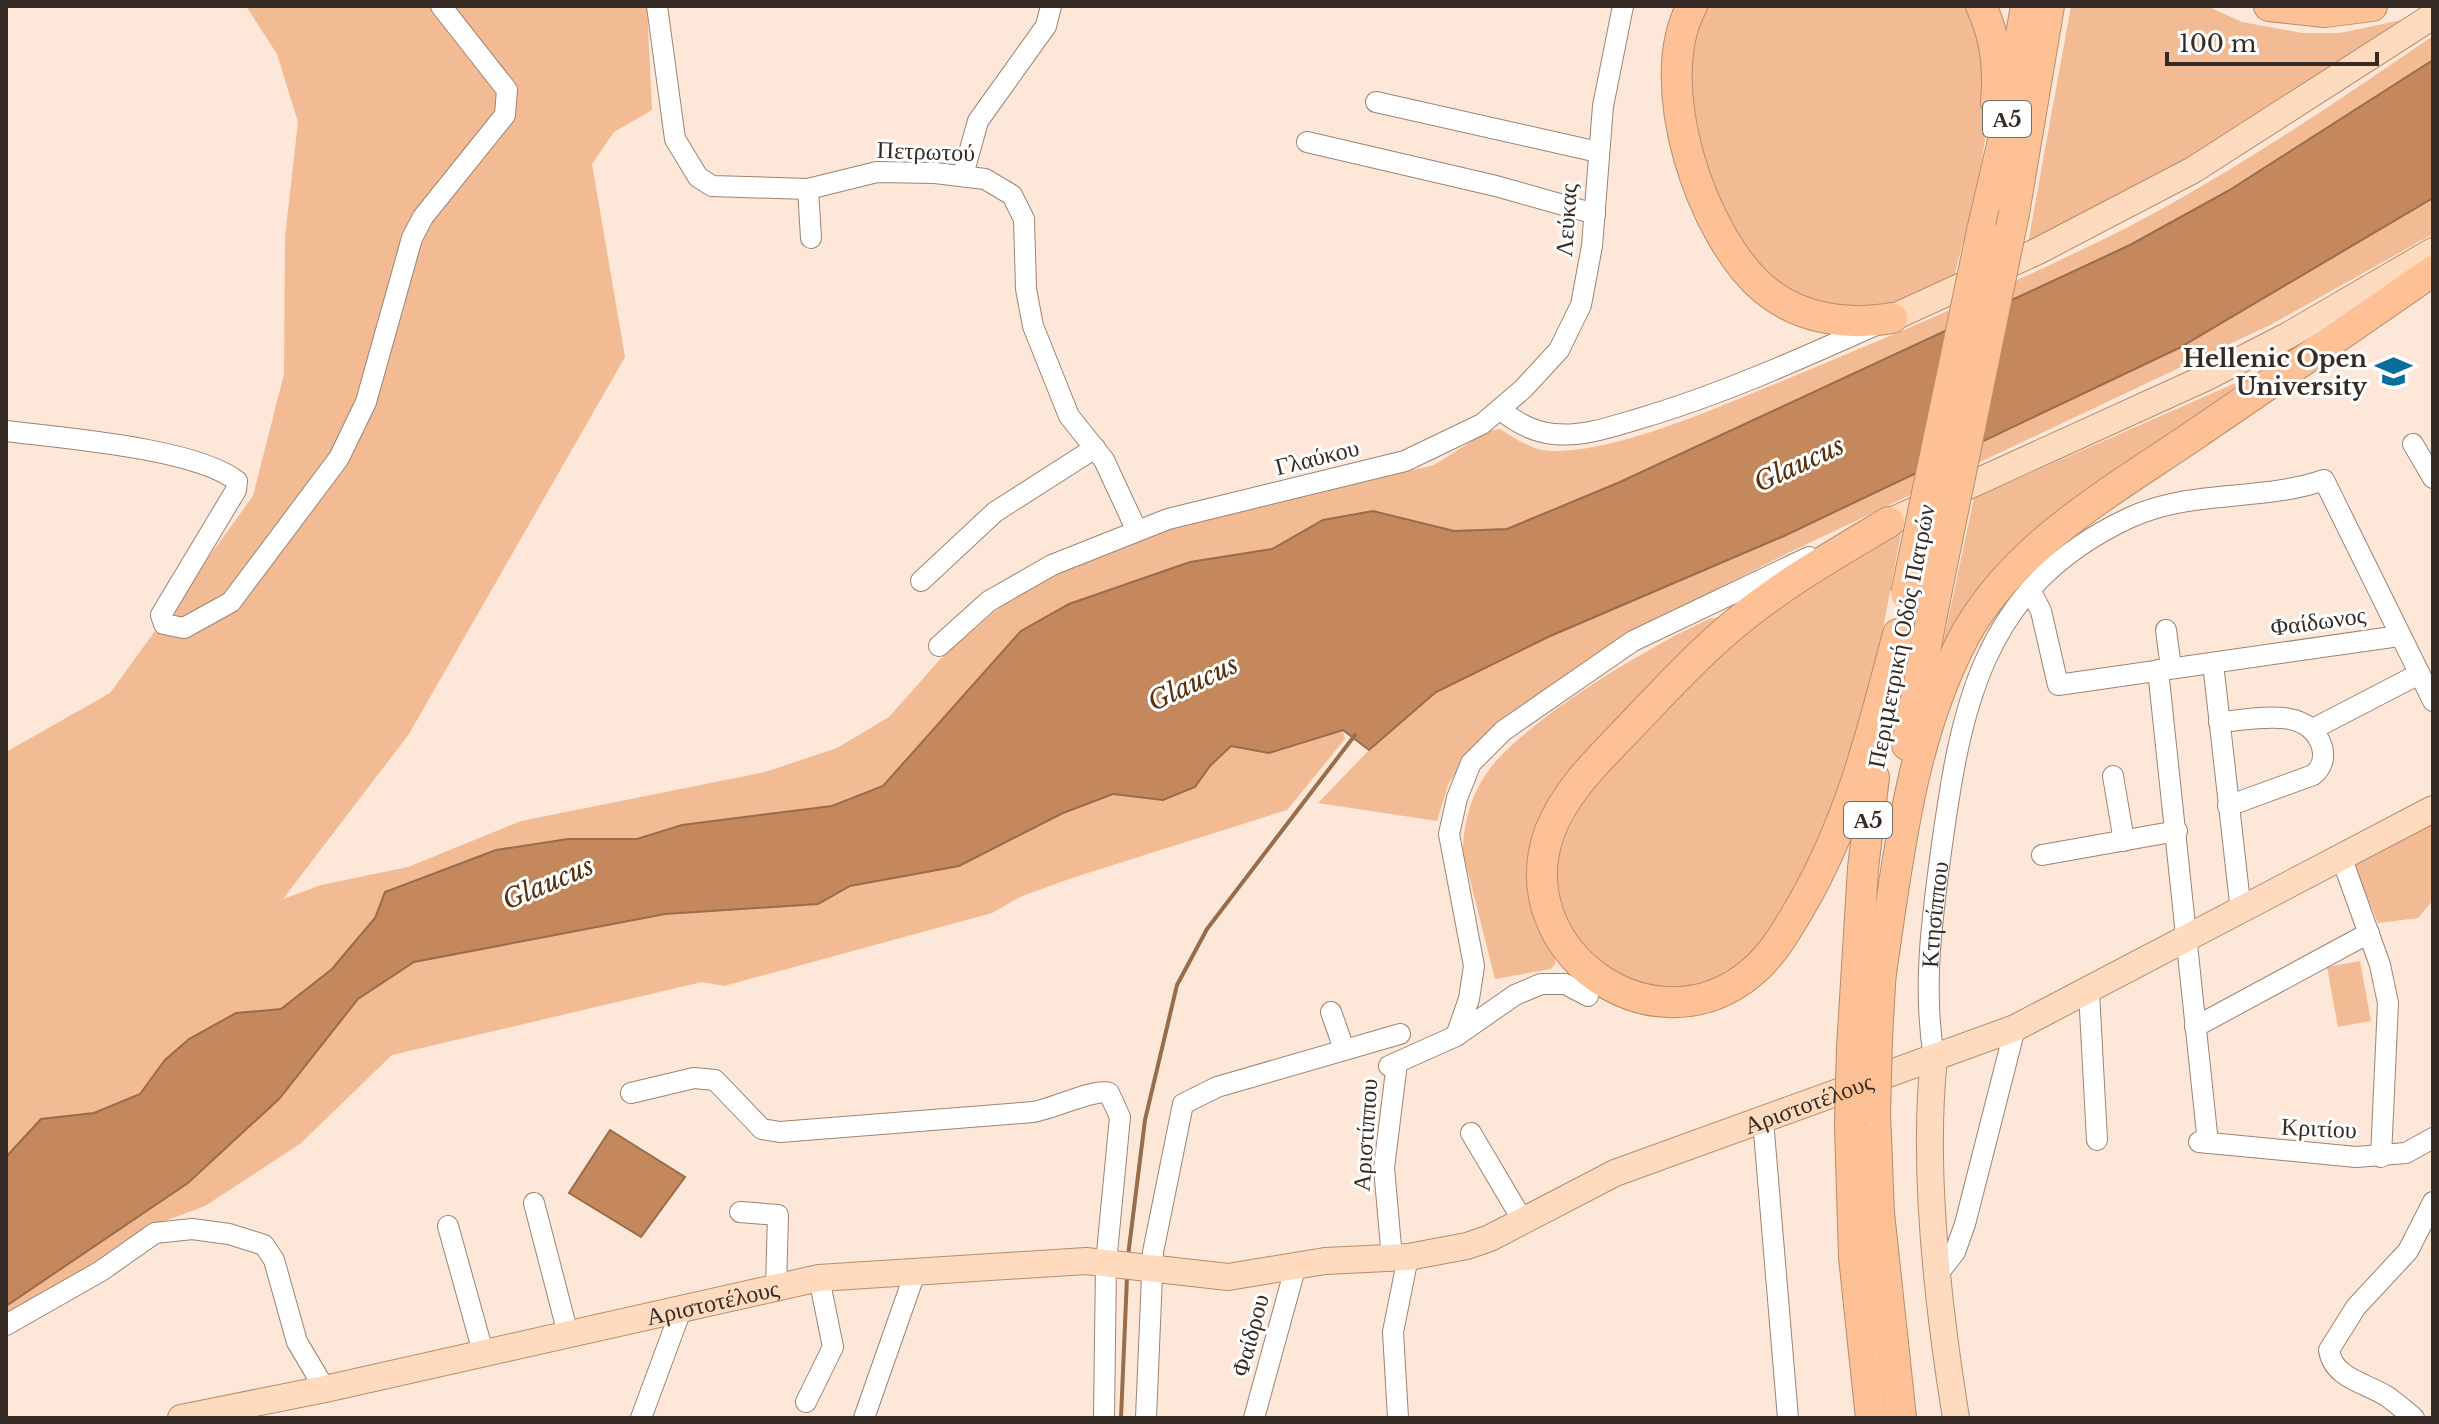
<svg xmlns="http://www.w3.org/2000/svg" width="2439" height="1424" font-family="'Libre Baskerville',serif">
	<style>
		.green { fill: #f2bb94 }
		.water { fill: #c4885c; stroke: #996c4b; stroke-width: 2 }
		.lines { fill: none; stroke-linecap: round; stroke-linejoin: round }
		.stream { stroke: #996c4b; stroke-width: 4 }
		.minor-casing { stroke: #9d8473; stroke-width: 22 }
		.major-casing { stroke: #b88c6d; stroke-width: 28 }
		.highway-casing { stroke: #b88c6d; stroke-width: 32 }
		.minor { stroke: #fff; stroke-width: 20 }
		.major { stroke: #fedabf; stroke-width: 26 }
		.highway { stroke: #fec195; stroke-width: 30 }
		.highway-bridge-casing { stroke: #b88c6d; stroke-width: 32; stroke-linecap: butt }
		.highway-bridge { stroke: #fec195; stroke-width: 30 }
		.labels { text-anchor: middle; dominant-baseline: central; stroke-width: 6; stroke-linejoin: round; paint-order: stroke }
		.shield { fill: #fff; stroke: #726b66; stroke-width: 2 }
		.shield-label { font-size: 22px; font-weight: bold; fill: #352b24 }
		.street-label { font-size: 24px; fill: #352b24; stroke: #fff }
		.poi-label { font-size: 24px; font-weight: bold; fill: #352b24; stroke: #fff; text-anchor: end }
		.water-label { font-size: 26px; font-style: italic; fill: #582f0d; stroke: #fff }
	</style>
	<rect width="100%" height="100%" fill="#fde7d8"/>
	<g class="green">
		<path d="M246 6H647L652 110 614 132 592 164 625 357 409 734 283 899 321 885 408 867 521 821 765 772 837 748 889 717 943 656 1033 579 1136 537 1434 465 1488 431 1500 429C1514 438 1532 450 1549 451 1616 453 1713 409 1775 384 1894 335 2015 284 2130 226 2235 171 2335 103 2433 36V60L2228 191 2130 245 1620 482 1507 529 1454 531 1373 511 1323 520 1272 549 1189 562 938 728 884 786 832 806 682 825 637 839H568L385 892 375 918 332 969 281 1009 236 1013 165 1060 140 1093 94 1113 41 1119 6 1157V752L110 693 253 496 284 374 285 237 298 122 277 54Z"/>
		<path d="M1707 6H1964C2012 85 1975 194 1954 277 1920 292 1882 312 1844 311 1815 309 1778 290 1758 268 1709 211 1665 74 1707 6Z"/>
		<path d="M2071 6H2207L2242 22 2302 33H2340L2407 19 2183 165 2028 243Z"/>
		<path d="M2433 198V234L2272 324 1788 553 1673 612 1494 729 1449 782 1437 821 1318 803 1369 750 1436 692 1547 637 1784 536 2179 348Z"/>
		<path d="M2240 381 2243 384 1941 653 1974 498Z"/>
		<path d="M1901 533 1868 709 1829 833 1758 951 1705 987 1644 989 1602 969 1563 918 1555 865 1562 835 1576 806 1672 700 1776 603Z"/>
		<path d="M1711 618H1720L1556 796 1555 964 1551 969 1495 979 1463 852C1463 818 1475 782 1500 757 1546 708 1650 646 1711 618Z"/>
		<path d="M1343 730 1345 739 1287 810 1075 877 1022 896 992 913 724 986 702 982 392 1055 300 1144 205 1206 165 1221 98 1269 6 1320V1306L188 1183 279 1099 358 999 414 962 665 914 818 904 850 886 959 866 1063 813 1113 794 1164 799 1195 787 1210 766 1231 746 1269 753Z"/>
		<path d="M2433 822V900L2418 918 2378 923 2353 863Z"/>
		<path d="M2360 961 2371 1021 2338 1027 2327 967Z"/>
	</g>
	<g class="water">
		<path d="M2433 60V198L2179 348 1784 536 1548 637 1436 692 1369 750 1343 730 1269 753 1231 746 1210 766 1195 787 1163 800 1113 794 1063 813 959 866 850 886 818 904 665 914 414 962 358 999 279 1099 188 1183 6 1306V1157L41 1119 94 1113 140 1094 165 1060 189 1039 236 1013 281 1009 332 969 375 918 385 892 496 850 568 839H637L682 825 832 806 883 786 1021 631 1069 604 1190 562 1272 549 1323 520 1373 511 1454 531 1507 529 1620 482 2130 245 2228 191Z"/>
		<path d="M610 1130 685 1177 641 1237 569 1193Z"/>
	</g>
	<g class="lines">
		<g class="stream">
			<path d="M1128 1256 1145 1120 1177 985 1207 929 1355 735"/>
			<path d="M1121 1418 1127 1277"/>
		</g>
		<defs>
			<g id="minor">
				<path d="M657 6 675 139 698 177 712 186 808 189 877 172 935 173 985 179 1012 195 1024 219 1026 289 1033 326 1069 416 1104 460 1137 531"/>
				<path d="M1376 102 1598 152"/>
				<path d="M1307 142 1496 186 1595 214"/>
				<path d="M963 175 978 121 1046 26 1051 6"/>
				<path d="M808 189 811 238"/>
				<path d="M1500 409C1515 422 1532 432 1554 434 1582 437 1611 427 1638 419 1720 395 1798 360 1876 325"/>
				<path d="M6 431C62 438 195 448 237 481L236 490 161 615 164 624 184 628 231 602 339 458 366 402 412 238 423 217 505 115 507 90 441 6"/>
				<path d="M2413 444 2433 478"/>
				<path d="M921 581 995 512 1095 448"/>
				<path d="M2030 590 2041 611 2058 685 2399 636"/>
				<path d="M2166 630 2171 668"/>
				<path d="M939 646 989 601 1052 565 1168 519 1405 461 1482 424 1523 389 1559 350 1581 305 1592 246 1603 106 1623 6"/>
				<path d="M2213 663 2241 912"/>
				<path d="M2158 670 2208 1143"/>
				<path d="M2219 722C2253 720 2309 704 2322 747 2325 758 2322 768 2313 775L2228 806"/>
				<path d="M2313 729 2419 674"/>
				<path d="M2113 776 2124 841"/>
				<path d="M2042 855 2177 831"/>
				<path d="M2342 859 2380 965 2388 1003 2381 1157"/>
				<path d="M2089 992 2097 1140"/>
				<path d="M1331 1012 1344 1049"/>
				<path d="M2195 1027 2369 933"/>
				<path d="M1456 1036 1469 999 1474 966 1449 834 1457 798 1471 763 1503 731 1633 641 1809 557"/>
				<path id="s1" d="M1934 1058C1923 990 1931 927 1940 859 1960 712 1979 588 2129 518 2190 489 2261 502 2324 480L2433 701"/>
				<path d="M1389 1066 1456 1036 1515 995 1541 984H1565L1588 996"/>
				<path d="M631 1093 694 1078 715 1080 762 1129 780 1132 1033 1112C1053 1109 1095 1088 1109 1093L1120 1117 1106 1263 1104 1418"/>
				<path d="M1763 1120 1788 1418"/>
				<path d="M1471 1133 1523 1221"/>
				<path d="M2199 1142 2356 1157 2406 1153 2433 1138"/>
				<path d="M534 1203 568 1334"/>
				<path d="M740 1212 778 1215 776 1288"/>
				<path d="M448 1226 483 1352"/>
				<path d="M1392 1258 1384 1168 1397 1063"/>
				<path d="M1937 1275 1955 1252 1965 1224 2015 1028"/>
				<path d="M6 1325 101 1271 155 1233 192 1229 229 1234 264 1245 274 1260 297 1342 325 1389"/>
				<path d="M806 1402 833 1347 819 1278"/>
				<path d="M641 1418 681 1310"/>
				<path d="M864 1418 916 1270"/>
				<path d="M1146 1418 1153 1252 1183 1104 1217 1087 1400 1034"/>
				<path d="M1254 1418 1296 1265"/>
				<path d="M1398 1418 1393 1332 1408 1257"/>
				<path d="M2414 1418C2406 1411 2397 1404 2388 1397 2367 1383 2333 1379 2329 1350L2356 1307 2408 1251 2433 1202"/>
			</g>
			<g id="major">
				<path d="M1892 318 2038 251 2193 170 2433 16"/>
				<path d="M1889 522 2205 378 2287 336 2433 251"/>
				<path d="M1934 1058C1922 1170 1938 1307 1956 1418"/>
				<path id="s2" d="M181 1418 325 1389 819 1278 1086 1261 1228 1277 1325 1261 1408 1257 1467 1246 1490 1238 1615 1173 2015 1028 2433 809"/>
			</g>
			<g id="highway">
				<path d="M1692 6C1650 82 1701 237 1765 290 1800 319 1849 326 1892 318"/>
				<path d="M1981 6C1995 35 1999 70 1996 102"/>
				<path d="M2269 6 2325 12 2372 6"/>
				<path d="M2014 213 2049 6"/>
				<path d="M1982 231 2002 145 2026 6"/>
				<path d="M1889 522C1832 556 1774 589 1724 633 1689 663 1658 698 1626 731 1597 761 1565 792 1550 831 1506 950 1653 1055 1751 973 1773 955 1787 930 1801 906 1851 820 1873 729 1898 634"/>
				<path d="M1907 745 1936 594"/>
				<path d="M1879 986C1897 870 1908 744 1963 639 2012 547 2109 493 2193 436 2273 381 2353 327 2433 271"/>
				<path d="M1877 1038 1881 968"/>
				<path d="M1852 1048 1863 868 1874 777"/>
				<path d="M1875 1113 1879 1213 1901 1418"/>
				<path d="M1850 1125 1854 1257 1871 1418"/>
			</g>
		</defs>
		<use href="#minor" class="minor-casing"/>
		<use href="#major" class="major-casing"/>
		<use href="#highway" class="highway-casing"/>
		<use href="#minor" class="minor"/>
		<use href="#major" class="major"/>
		<use href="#highway" class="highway"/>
		<defs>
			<g id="highway-bridge">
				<path d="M1906 594 1982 231"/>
				<path d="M1936 594 2014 213"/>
				<path d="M1875 1113 1877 1038"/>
				<path d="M1850 1125 1852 1048"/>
			</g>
		</defs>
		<use href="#highway-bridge" class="highway-bridge-casing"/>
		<use href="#highway-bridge" class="highway-bridge"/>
	</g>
	<defs>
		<symbol id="university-bare" viewBox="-9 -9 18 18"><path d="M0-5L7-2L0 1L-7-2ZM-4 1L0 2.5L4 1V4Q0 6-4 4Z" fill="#076d9b" stroke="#fff" stroke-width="2.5" paint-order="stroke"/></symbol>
	</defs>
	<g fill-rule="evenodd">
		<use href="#university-bare" x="2368" y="346" width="51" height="51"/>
	</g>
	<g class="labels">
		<g class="shield">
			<rect x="1983" y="101" width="48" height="36" rx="6"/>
			<rect x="1844" y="802" width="48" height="36" rx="6"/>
		</g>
		<g class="shield-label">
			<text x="2007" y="119">Α5</text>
			<text x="1868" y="820">Α5</text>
		</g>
		<g class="street-label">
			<text transform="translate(926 151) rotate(2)">Πετρωτού</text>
			<text transform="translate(1566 220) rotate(-86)">Λεύκας</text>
			<text transform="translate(1317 457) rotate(-14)">Γλαύκου</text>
			<text transform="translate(2318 621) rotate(-8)">Φαίδωνος</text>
			<text transform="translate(1901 636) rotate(-79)">Περιμετρική Οδός Πατρών</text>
			<text stroke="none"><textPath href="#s1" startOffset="144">Κτησίππου</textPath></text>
			<text stroke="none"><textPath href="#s2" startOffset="1676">Αριστοτέλους</textPath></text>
			<text transform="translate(2319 1128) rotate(3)">Κριτίου</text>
			<text transform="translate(1365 1135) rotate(-86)">Αριστίππου</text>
			<text stroke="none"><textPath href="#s2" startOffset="544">Αριστοτέλους</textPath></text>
			<text transform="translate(1250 1335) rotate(-75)">Φαίδρου</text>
		</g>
		<g class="poi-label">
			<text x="2367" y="358">Hellenic Open<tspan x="2367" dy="28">University</tspan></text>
		</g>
		<g class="water-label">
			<text transform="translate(1799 464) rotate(-25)">Glaucus</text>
			<text transform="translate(1193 683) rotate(-25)">Glaucus</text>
			<text transform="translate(548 883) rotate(-23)">Glaucus</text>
		</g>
	</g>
	<rect width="2439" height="1424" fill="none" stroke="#352b24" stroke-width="16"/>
	<path d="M2167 52v12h210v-12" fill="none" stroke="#352b24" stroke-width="4"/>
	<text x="2179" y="52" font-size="24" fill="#352b24" stroke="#ffffff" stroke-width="6" paint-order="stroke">100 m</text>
</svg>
